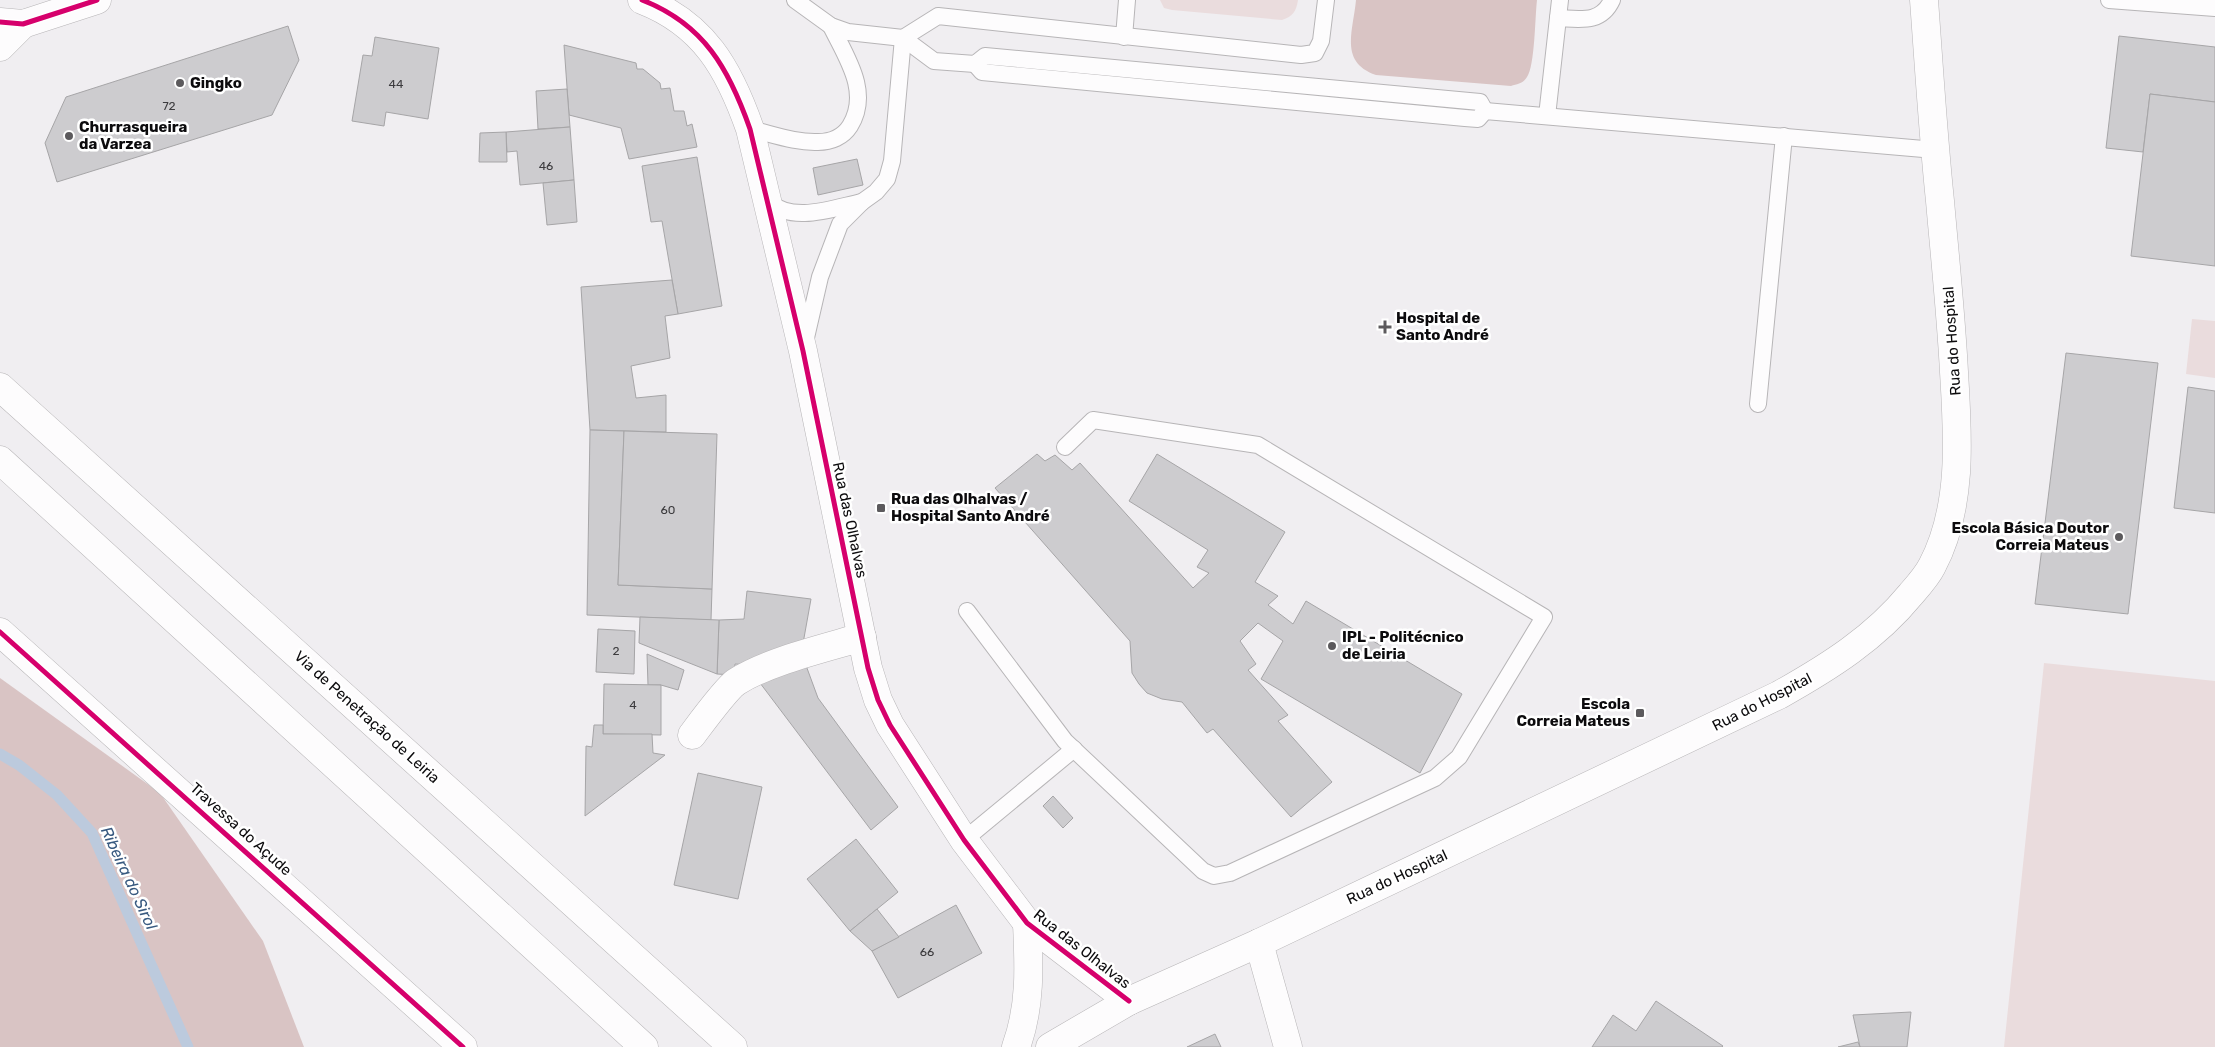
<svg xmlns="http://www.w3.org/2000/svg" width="2215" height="1047" font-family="Rubik,sans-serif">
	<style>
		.green { fill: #eadcdd }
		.forest { fill: #d9c4c4 }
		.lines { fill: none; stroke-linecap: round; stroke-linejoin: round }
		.stream { stroke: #bccadd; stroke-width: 11 }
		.building { fill: #cdcccf; stroke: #a6a5a7 }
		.service-casing { stroke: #b7b5b7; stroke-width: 18 }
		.minor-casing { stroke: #b7b5b7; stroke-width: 29 }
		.secondary-casing { stroke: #b7b5b7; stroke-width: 29 }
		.trunk-casing { stroke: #b7b5b7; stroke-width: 29 }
		.service { stroke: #fdfcfd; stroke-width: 16 }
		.minor { stroke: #fdfcfd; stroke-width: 28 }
		.secondary { stroke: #fdfcfd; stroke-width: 28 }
		.trunk { stroke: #fdfcfd; stroke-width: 28 }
		.cycleway-casing { stroke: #fff; stroke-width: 8 }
		.cycleway { stroke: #d6006c; stroke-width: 5 }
		.poi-dot { fill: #5c5a5d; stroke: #fff; stroke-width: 2 }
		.labels { text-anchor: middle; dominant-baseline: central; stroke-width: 5; stroke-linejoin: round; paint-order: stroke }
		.number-label { font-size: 12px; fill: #3c3b3e }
		.poi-label { font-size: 15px; font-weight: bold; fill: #0c0b0d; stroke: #fff; text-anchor: start }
		.street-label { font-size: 15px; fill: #0c0b0d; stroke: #fff }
		.water-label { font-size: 16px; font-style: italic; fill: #395a80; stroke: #fff }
	</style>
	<rect width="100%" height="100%" fill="#f0eef1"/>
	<g class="green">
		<path d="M1160 0H1298C1296 12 1293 16 1282 20L1172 10 1164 8Z"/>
		<path d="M2192 319 2215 321V378L2186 374Z"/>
		<path d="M2044 663 2215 681V1047H2004Z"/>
	</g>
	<g class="forest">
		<path d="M1356 0H1537C1535 16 1535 66 1527 77 1523 84 1517 84 1511 86L1376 75C1339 62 1353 32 1356 0Z"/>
		<path d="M0 678 160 793 263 941 304 1047H0Z"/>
	</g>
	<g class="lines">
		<path class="stream" d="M0 754 19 765 57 795 92 833 188 1047"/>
	</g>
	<g class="building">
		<path d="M288 26 299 60 272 115 57 182 45 143 66 97Z"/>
		<path d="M2119 36 2215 47V102L2150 94 2143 152 2106 148Z"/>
		<path d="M375 37 439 48 428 119 386 112 384 126 352 121 363 55 372 56Z"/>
		<path d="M564 45 636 63 637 69H643L660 83 661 89 670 88 674 111H684L687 126 692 124 697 147 629 159 621 128 569 115Z"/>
		<path d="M567 89 570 127 538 129 536 91Z"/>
		<path d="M2150 94 2215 102V266L2131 256Z"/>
		<path d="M570 127 574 180 520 185 517 151 507 152 506 132Z"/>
		<path d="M506 132 507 162H479L480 133Z"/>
		<path d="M697 157 722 306 678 314 662 221 651 222 642 166Z"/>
		<path d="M857 159 863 185 818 195 813 168Z"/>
		<path d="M574 180 577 222 547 225 543 183Z"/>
		<path d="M672 280 678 314 665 316 670 358 631 366 636 398 666 395V432L590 430 581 287Z"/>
		<path d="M2066 353 2158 363 2128 614 2035 604Z"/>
		<path d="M2188 387 2215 391V513L2174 508Z"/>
		<path d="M590 430 624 431 618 585 712 589 711 620 587 615Z"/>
		<path d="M624 431 717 434 712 589 618 585Z"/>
		<path d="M1037 454 1045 461 1055 455 1072 470 1080 463 1193 588 1209 573 1197 567 1208 550 1129 501 1157 454 1285 532 1255 582 1278 596 1268 605 1293 624 1306 601 1462 694 1420 773 1261 679 1283 641 1258 623 1240 641 1256 664 1248 670 1288 715 1278 721 1332 782 1291 817 1213 729 1207 733 1182 702 1162 699 1147 693 1139 684 1132 673 1130 641 995 488Z"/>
		<path d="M747 591 811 599 802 649 752 665 735 664 734 675 717 674 719 620 744 619Z"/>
		<path d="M640 617 719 620 717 674 639 643Z"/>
		<path d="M598 629 635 631 634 674 596 672Z"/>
		<path d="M647 654 684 670 678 690 661 685H648Z"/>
		<path d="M804 660 818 698 898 807 871 830 757 679Z"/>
		<path d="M604 684 661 685V735L603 734Z"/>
		<path d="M594 725H603V734H652L653 753 665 755 585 816 586 746 592 747Z"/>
		<path d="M698 773 762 787 738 899 674 885Z"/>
		<path d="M1053 796 1073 818 1063 828 1043 806Z"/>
		<path d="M856 839 898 892 850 931 807 879Z"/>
		<path d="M956 905 982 953 898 998 872 951Z"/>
		<path d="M877 909 899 937 872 951 850 931Z"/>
		<path d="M1656 1001 1723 1046 1722 1047H1592L1613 1015 1636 1031Z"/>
		<path d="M1911 1012 1907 1047H1860L1853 1015Z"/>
		<path d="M1215 1034 1221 1047H1187Z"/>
		<path d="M1858 1042 1860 1047H1838Z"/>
	</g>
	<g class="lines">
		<defs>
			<g id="service">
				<path d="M795 0 831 26 848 32 903 38 934 61 975 64 985 56 1480 102 1485 111"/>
				<path d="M2109 0 2215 8"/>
				<path d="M1558 18C1580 19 1601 24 1612 0"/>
				<path d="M1124 37 1127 0"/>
				<path d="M903 38 938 16 1301 55 1315 53 1321 41 1326 0"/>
				<path d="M975 64 982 72 1465 118 1478 119 1485 111 1935 150"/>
				<path d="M1547 116 1560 0"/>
				<path d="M750 129C772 134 796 143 818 142 831 142 843 137 850 126 871 92 846 57 831 26"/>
				<path d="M768 201C792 224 833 208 862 202"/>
				<path d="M805 342 820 277 840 224 862 202 876 192 887 179 892 161 903 38"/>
				<path d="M1758 404 1784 136"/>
				<path d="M967 611 1065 741 1203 871 1214 876 1230 873 1435 778 1459 757 1544 617 1258 445 1093 420 1065 447"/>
				<path d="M964 840 1074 749"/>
			</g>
			<g id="minor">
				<path d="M642 0C704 24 729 69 750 129L803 351 868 668 878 700 890 725 964 840 1027 923 1129 1001"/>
				<path d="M0 22 23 24 97 0"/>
				<path d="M0 47 23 24"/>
				<path d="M0 632 463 1047"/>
				<path d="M692 735C701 723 726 689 736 682 769 661 825 648 862 637"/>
				<path d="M1259 943 1288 1047"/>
				<path d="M1016 1047C1031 1006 1029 966 1027 923"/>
			</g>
			<path id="secondary" d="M1050 1047 1129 1001 1259 943 1779 695C1829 667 1875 638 1911 594 1918 586 1927 576 1932 566 1963 508 1958 436 1954 372 1951 315 1945 258 1940 201 1933 134 1929 67 1924 0"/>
			<g id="trunk">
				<path d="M0 387 733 1047"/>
				<path d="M0 460 644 1047"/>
			</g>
		</defs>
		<use href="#service" class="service-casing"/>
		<use href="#minor" class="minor-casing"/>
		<use href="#secondary" class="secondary-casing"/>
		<use href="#trunk" class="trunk-casing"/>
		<use href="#service" class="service"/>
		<use href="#minor" class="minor"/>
		<use href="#secondary" class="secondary"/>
		<use href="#trunk" class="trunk"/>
		<defs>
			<g id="cycleway">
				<path d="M642 0C704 24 729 69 750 129L803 351 868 668 878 700 890 725 964 840 1027 923 1129 1001"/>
				<path d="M0 22 23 24 97 0"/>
				<path d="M0 632 463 1047"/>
			</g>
		</defs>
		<use href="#cycleway" class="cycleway-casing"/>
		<use href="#cycleway" class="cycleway"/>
	</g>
	<g class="poi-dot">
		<circle cx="180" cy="83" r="5"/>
		<circle cx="69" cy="136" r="5"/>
		<path d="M1382.5 319.5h5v5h5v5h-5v5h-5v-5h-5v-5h5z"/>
		<rect x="876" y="503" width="10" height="10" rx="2.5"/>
		<circle cx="2119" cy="537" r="5"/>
		<circle cx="1332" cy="646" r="5"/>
		<rect x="1635" y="708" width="10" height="10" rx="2.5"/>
	</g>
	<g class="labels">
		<g class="number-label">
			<text x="396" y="84">44</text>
			<text x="169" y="106">72</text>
			<text x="546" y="166">46</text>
			<text x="668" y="510">60</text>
			<text x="616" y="651">2</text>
			<text x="633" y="705">4</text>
			<text x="927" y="952">66</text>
		</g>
		<g class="poi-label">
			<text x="190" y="83">Gingko</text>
			<text x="79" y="127">Churrasqueira<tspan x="79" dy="17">da Varzea</tspan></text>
			<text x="1396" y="318">Hospital de<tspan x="1396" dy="17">Santo André</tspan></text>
			<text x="891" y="499">Rua das Olhalvas /<tspan x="891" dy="17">Hospital Santo André</tspan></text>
			<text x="2109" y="528" text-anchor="end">Escola Básica Doutor<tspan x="2109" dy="17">Correia Mateus</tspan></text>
			<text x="1342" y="637">IPL - Politécnico<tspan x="1342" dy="17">de Leiria</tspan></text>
			<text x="1630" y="704" text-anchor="end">Escola<tspan x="1630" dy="17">Correia Mateus</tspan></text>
		</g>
		<g class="street-label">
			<text transform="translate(1952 341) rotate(-94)">Rua do Hospital</text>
			<text transform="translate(850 520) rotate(78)">Rua das Olhalvas</text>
			<text transform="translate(1762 702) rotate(-27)">Rua do Hospital</text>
			<text transform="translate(367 717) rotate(42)">Via de Penetração de Leiria</text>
			<text transform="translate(241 829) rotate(42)">Travessa do Açude</text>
			<text transform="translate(1397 877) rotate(-25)">Rua do Hospital</text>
			<text transform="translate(1082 949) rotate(38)">Rua das Olhalvas</text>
		</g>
		<g class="water-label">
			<text transform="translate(129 878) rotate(65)">Ribeira do Sirol</text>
		</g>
	</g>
</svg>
